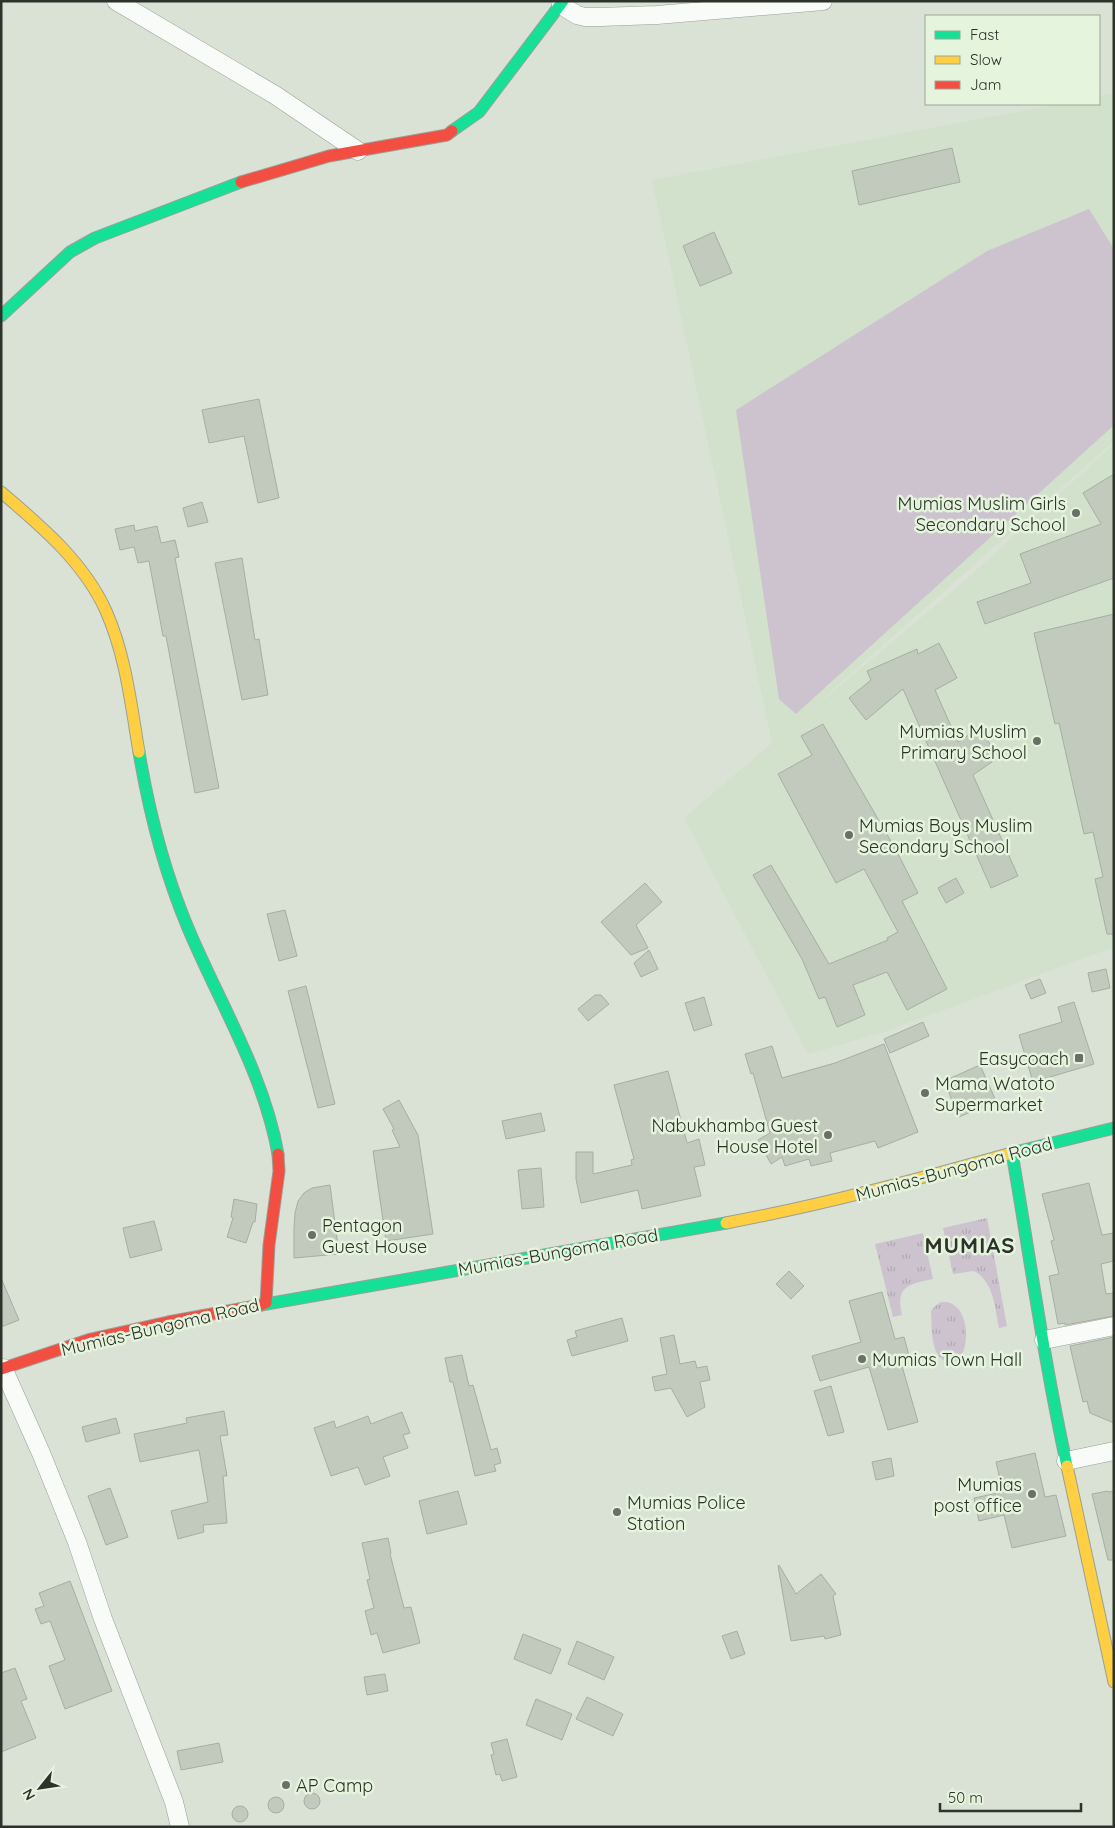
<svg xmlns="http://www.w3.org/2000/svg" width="1115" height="1828" font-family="Quicksand,sans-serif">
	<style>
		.built { fill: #d2e1cb }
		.grass { fill: url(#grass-tufts) }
		.pitch { fill: #ccc3cf }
		.building { fill: #c1cabd; stroke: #a7aea4 }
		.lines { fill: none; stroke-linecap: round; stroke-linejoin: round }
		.street-casing { stroke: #99a096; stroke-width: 19 }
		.fast-casing { stroke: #99a096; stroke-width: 13 }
		.slow-casing { stroke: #99a096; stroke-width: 13 }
		.jam-casing { stroke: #99a096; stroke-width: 13 }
		.street { stroke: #f9fbf9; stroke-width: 18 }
		.fast { stroke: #16e098; stroke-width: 11 }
		.slow { stroke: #ffcf43; stroke-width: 11 }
		.jam { stroke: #f24e42; stroke-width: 11 }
		.poi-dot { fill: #697066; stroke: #e5f4dd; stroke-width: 2 }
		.labels { text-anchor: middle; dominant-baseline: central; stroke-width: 5; stroke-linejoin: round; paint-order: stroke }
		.poi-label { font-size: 18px; fill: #2d332a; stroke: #e5f4dd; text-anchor: start }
		.street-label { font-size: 18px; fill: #2d332a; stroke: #e5f4dd }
		.district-label { font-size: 22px; font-weight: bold; letter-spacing: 1px; fill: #2d332a; stroke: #e5f4dd }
	</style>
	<defs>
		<pattern id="grass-tufts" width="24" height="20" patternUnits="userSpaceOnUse" patternTransform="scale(1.25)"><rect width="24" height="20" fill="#ccc3cf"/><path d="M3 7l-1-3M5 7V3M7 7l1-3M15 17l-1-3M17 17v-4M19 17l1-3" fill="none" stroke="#b0a8b2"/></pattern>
	</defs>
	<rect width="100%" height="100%" fill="#d9e2d5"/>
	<path class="built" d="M1114 93V441L795 723 959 586 1114 444V947L887 1031 808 1054 684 818 772 743 652 180 1059 104H1099V96Z"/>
	<g class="grass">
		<path d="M987 1218 1007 1326 999 1328C995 1308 994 1282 974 1271L953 1274 943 1228Z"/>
		<path d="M923 1233 933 1279C909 1284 895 1286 902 1315L893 1317 875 1244Z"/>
		<path d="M941 1302C946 1302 951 1302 955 1306 968 1315 969 1344 961 1356 953 1368 939 1361 935 1349 931 1338 932 1324 931 1311L935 1306Z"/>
	</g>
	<path class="pitch" d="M1089 209 1114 249V425L796 714 779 699 736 410 987 251Z"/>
	<g class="building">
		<path d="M952 148 960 182 859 205 852 171Z"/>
		<path d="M714 232 732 273 700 286 683 246Z"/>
		<path d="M259 399 279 498 258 503 244 436 209 443 202 410Z"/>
		<path d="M1114 474V578L985 624 977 602 1031 583 1020 554 1101 524 1083 493Z"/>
		<path d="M202 502 208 522 188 527 183 508Z"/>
		<path d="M134 525 135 531 157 526 161 543 175 540 179 557 175 558 219 788 195 793 166 636H163L149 561 138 563 134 547 120 550 115 529Z"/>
		<path d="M242 558 255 640 259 639 268 695 242 700 215 563Z"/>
		<path d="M1114 614V934H1107L1095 879 1103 877 1093 832 1084 834 1059 723 1055 724 1034 633Z"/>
		<path d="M939 643 957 678 935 690 958 742 979 728 999 757 973 775 1018 876 991 888 903 689 866 720 849 698 871 680 867 671 917 649 918 654Z"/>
		<path d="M823 724 896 850 918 893 902 901 947 989 907 1010 887 972 853 985 865 1015 837 1027 825 997 819 999 802 959 753 875 771 865 829 964 888 940 887 938 898 932 864 869 836 883 778 774 812 755 801 736Z"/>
		<path d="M956 878 964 893 946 903 938 888Z"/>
		<path d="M645 883 662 902 636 925 648 948 631 955 601 922Z"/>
		<path d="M285 910 297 956 279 961 267 914Z"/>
		<path d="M649 950 658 969 641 977 634 963Z"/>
		<path d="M1106 969 1110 988 1092 992 1088 973Z"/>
		<path d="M1040 979 1046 993 1031 999 1025 985Z"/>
		<path d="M306 986 335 1104 318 1108 288 991Z"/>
		<path d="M595 995H601L609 1004 588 1021 578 1009Z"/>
		<path d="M704 997 712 1025 694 1031 685 1003Z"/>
		<path d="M1074 1002 1094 1064 1033 1082 1019 1035 1062 1022 1058 1007Z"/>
		<path d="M923 1022 929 1036 890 1053 884 1039Z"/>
		<path d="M884 1044 918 1132 878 1148 875 1141 830 1153 832 1161 811 1166 809 1159 785 1166 782 1157 771 1164 758 1140 770 1133 753 1073 751 1074 745 1054 772 1046 782 1078 835 1063Z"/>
		<path d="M980 1065 996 1101 959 1117 944 1081Z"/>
		<path d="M668 1071 687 1143 699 1139 705 1165 694 1167 701 1196 642 1209 638 1190 581 1203 576 1179V1152H593V1174L632 1165 631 1160 634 1159 614 1085Z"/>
		<path d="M399 1100 418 1135 433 1234 386 1241 373 1151 400 1147 392 1130 394 1129 383 1109Z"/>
		<path d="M541 1113 545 1131 506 1139 502 1121Z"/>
		<path d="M541 1168 544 1207 522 1209 518 1170Z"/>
		<path d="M1089 1183 1102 1235 1114 1233V1261L1101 1264 1106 1294 1114 1293V1316L1065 1325V1323L1058 1324 1049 1276 1059 1274 1051 1241 1054 1240 1042 1194Z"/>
		<path d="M330 1185 339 1254 294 1258V1228L295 1213 298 1201 304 1193 312 1188Z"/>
		<path d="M234 1199 257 1204 255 1222H253L246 1243 227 1237 233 1218 231 1217Z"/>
		<path d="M154 1221 162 1250 130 1258 123 1228Z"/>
		<path d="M789 1271 804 1286 791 1299 776 1284Z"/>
		<path d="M1 1278 19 1320 1 1327Z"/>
		<path d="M882 1292 895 1339 904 1337 911 1363 902 1366 918 1422 888 1430 869 1367 820 1381 812 1356 861 1342 849 1301Z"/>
		<path d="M622 1318 628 1341 572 1356 567 1340 577 1337 575 1331Z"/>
		<path d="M674 1335 680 1364 695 1361 697 1368 707 1366 710 1380 700 1382 705 1407 687 1417 671 1388 655 1391 652 1377 667 1374 660 1338Z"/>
		<path d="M1114 1337V1423L1090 1413 1087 1401 1083 1402 1070 1346Z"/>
		<path d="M462 1355 469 1386 473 1385 491 1450 497 1448 501 1463 494 1465 496 1471 475 1476 453 1382H450L445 1358Z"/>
		<path d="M831 1386 844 1432 828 1436 814 1391Z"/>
		<path d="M224 1411 228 1435 220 1436 227 1476H223L227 1523 203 1525 204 1532 178 1539 171 1511 208 1502 199 1450 140 1462 134 1434 187 1423 186 1418Z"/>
		<path d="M402 1412 410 1433 403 1435 408 1448 383 1457 390 1476 365 1485 358 1467 331 1476 314 1428 334 1421 336 1428 368 1416 371 1424Z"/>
		<path d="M116 1418 120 1433 86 1442 82 1427Z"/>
		<path d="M1035 1453 1045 1497 1056 1495 1066 1536 1012 1548 1004 1515 979 1521 974 1498 1003 1492 996 1462Z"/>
		<path d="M891 1458 894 1476 876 1480 872 1462Z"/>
		<path d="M110 1488 128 1537 106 1545 88 1496Z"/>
		<path d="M458 1491 467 1524 427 1534 419 1501Z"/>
		<path d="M1108 1491 1109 1492 1114 1491V1560H1108L1092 1494Z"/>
		<path d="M388 1538 391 1553 390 1554 404 1608 411 1607 420 1643 383 1653 377 1633 371 1635 365 1611 374 1608 367 1580 370 1579 362 1543Z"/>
		<path d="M779 1565 796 1594 821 1574 836 1594 833 1596 841 1635 825 1639 824 1636 791 1641 778 1566Z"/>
		<path d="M70 1581 112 1691 65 1709 49 1666 65 1660 50 1621 41 1624 35 1609 44 1606 39 1593Z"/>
		<path d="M737 1631 745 1654 731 1659 722 1636Z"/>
		<path d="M523 1634 561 1649 551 1674 514 1659Z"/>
		<path d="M577 1641 614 1657 604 1680 568 1664Z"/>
		<path d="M15 1668 27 1699 21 1701 36 1738 1 1752V1673Z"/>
		<path d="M385 1674 388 1691 367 1695 364 1677Z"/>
		<path d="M587 1697 623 1714 613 1736 576 1719Z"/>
		<path d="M536 1699 572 1714 562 1740 526 1725Z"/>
		<path d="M507 1739 517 1777 502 1781 500 1774 496 1775 491 1755 494 1754 491 1743Z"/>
		<path d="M219 1743 223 1762 181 1770 177 1751Z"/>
		<circle cx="312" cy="1801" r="8"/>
		<circle cx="276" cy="1805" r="8"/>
		<circle cx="240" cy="1814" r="8"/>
	</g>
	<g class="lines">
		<defs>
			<g id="street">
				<path d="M116 1 275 95 358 151"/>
				<path d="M561 5 577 15 585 17H600L657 15 823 1"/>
				<path d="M1044 1340 1114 1326"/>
				<path d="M3 1368 41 1453 77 1542 103 1619 174 1802 180 1827"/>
				<path d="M1066 1461 1114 1451"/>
			</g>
			<g id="fast">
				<path d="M452 131 479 112 563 1"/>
				<path d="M1 316 70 252 95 238 241 182"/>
				<path d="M139 752C149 812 164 871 188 928 219 1002 264 1074 278 1154"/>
				<path d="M1012 1153C1030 1257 1044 1362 1067 1466"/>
				<path d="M1008 1154 1114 1128"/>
				<path d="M261 1305 726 1223"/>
			</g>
			<g id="slow">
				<path d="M1 492C41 526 84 562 106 611 126 656 131 705 139 752"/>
				<path d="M726 1223C822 1205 915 1180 1008 1154"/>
				<path d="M1067 1466 1114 1682"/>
			</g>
			<g id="jam">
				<path d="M241 182 329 156 447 135 452 131"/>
				<path d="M266 1303 269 1245 279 1171 278 1154"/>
				<path d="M1 1369 91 1339 168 1322 261 1305"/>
			</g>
		</defs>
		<use href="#street" class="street-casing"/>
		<use href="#fast" class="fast-casing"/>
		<use href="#slow" class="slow-casing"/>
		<use href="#jam" class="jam-casing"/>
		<use href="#street" class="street"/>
		<use href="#fast" class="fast"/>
		<use href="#slow" class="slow"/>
		<use href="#jam" class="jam"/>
	</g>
	<g class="poi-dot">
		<circle cx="1076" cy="513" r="5"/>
		<circle cx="1037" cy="741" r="5"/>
		<circle cx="849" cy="835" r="5"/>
		<rect x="1074" y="1053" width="10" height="10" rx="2.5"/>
		<circle cx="925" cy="1093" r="5"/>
		<circle cx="828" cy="1135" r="5"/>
		<circle cx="312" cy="1235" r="5"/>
		<circle cx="862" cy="1359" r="5"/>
		<circle cx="1032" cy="1494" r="5"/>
		<circle cx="617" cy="1512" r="5"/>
		<circle cx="286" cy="1785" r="5"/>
	</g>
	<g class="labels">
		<g class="poi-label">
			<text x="1066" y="503" text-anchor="end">Mumias Muslim Girls<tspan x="1066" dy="21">Secondary School</tspan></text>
			<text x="1027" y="731" text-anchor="end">Mumias Muslim<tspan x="1027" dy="21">Primary School</tspan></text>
			<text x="859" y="825">Mumias Boys Muslim<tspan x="859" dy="21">Secondary School</tspan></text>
			<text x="1069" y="1058" text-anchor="end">Easycoach</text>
			<text x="935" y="1083">Mama Watoto<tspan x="935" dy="21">Supermarket</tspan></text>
			<text x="818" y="1125" text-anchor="end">Nabukhamba Guest<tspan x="818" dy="21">House Hotel</tspan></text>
			<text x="322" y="1225">Pentagon<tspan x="322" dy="21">Guest House</tspan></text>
			<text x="872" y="1359">Mumias Town Hall</text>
			<text x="1022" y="1484" text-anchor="end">Mumias<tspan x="1022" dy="21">post office</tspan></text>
			<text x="627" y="1502">Mumias Police<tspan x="627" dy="21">Station</tspan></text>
			<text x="296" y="1785">AP Camp</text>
		</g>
		<g class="street-label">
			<text transform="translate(954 1169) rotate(-15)">Mumias-Bungoma Road</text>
			<text transform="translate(558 1252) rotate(-10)">Mumias-Bungoma Road</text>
			<text transform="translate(160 1327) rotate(-13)">Mumias-Bungoma Road</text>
		</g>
		<g class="district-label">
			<text x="970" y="1245">MUMIAS</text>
		</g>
	</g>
	<rect width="1115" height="1828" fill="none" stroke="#2d332a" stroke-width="5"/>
	<rect x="925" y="15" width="175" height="90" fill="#e5f4dd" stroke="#9ba795"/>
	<rect x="935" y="31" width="25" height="8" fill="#16e098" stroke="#9ba795"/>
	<text x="970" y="40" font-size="15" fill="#2d332a">Fast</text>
	<rect x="935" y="56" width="25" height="8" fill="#ffcf43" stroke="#9ba795"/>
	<text x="970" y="65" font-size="15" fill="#2d332a">Slow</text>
	<rect x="935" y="81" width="25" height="8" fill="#f24e42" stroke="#9ba795"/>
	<text x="970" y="90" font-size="15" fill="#2d332a">Jam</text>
	<g transform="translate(40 1788) rotate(240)" stroke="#e5f4dd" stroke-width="4" paint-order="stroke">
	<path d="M0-4L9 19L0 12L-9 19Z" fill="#2d332a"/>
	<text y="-8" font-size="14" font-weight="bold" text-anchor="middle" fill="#2d332a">N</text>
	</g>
	<path d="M940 1803v8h141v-8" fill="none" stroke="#2d332a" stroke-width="2.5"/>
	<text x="948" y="1803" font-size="15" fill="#2d332a" stroke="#e5f4dd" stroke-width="4" paint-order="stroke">50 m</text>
</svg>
